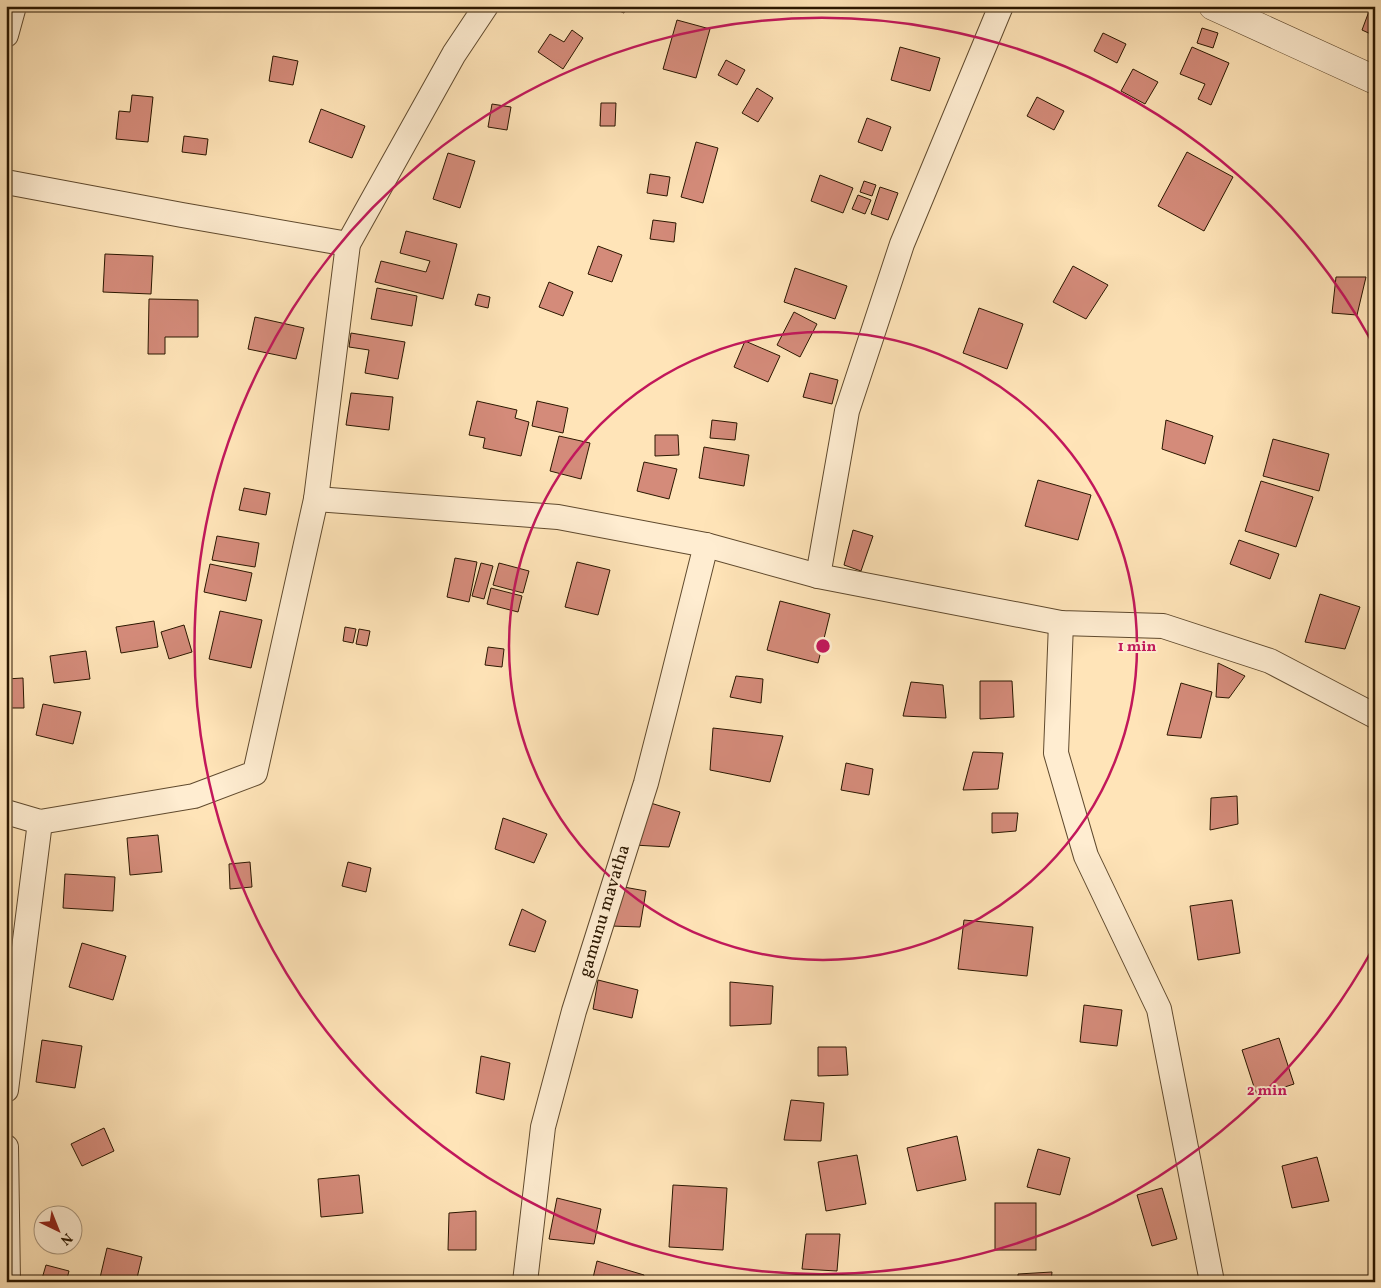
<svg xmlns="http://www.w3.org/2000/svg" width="1381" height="1288" font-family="Vollkorn,serif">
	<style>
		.building { fill: #d48b7a; stroke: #2b1700 }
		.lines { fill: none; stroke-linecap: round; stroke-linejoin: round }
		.minor-casing { stroke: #604a2e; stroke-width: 26 }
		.tertiary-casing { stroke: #604a2e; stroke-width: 29 }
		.minor { stroke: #ffedd1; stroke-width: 24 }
		.tertiary { stroke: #ffedd1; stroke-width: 28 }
		.ring { fill: none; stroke: #c2185b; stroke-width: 2.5 }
		.labels { text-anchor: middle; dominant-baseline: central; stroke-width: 4; stroke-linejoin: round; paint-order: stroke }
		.street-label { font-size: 18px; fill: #2b1700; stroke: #ffedd1 }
		.centre { fill: #c2185b; stroke: #ffedd1; stroke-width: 2.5 }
		.ring-label { font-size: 15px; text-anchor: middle; font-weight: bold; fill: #c2185b; stroke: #ffedd1; stroke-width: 4; stroke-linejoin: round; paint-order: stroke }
	</style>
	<rect width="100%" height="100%" fill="#ffe4b8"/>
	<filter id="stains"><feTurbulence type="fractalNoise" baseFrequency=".004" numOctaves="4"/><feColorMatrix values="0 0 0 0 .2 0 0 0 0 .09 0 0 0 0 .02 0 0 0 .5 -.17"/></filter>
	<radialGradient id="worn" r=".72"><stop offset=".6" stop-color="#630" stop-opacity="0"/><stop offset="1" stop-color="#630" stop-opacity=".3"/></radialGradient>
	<g class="building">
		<path d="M607 6H627L624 13Z"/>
		<path d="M766 6H793L792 12Z"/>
		<path d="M1371 6H1375V36L1362 30Z"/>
		<path d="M677 20 710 29 696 78 663 69Z"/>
		<path d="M1202 28 1218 33 1213 48 1197 43Z"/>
		<path d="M572 30 583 38 563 69 538 52 550 34 564 42Z"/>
		<path d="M1103 33 1126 44 1117 63 1094 51Z"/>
		<path d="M900 47 940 58 930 91 891 80Z"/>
		<path d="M1192 47 1229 63 1211 105 1198 99 1205 84 1180 74Z"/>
		<path d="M273 56 298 61 293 85 269 81Z"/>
		<path d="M726 60 745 70 737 85 718 75Z"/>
		<path d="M1133 69 1158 82 1145 104 1121 91Z"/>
		<path d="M757 88 773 98 758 122 742 113Z"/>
		<path d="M132 95 153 97 148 142 116 139 119 111 130 112Z"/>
		<path d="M1037 97 1064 111 1054 130 1027 116Z"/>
		<path d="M601 103H616L615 126H600Z"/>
		<path d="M492 104 511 107 507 130 488 127Z"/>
		<path d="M321 109 365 126 352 158 309 142Z"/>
		<path d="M867 118 891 127 882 151 858 142Z"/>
		<path d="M184 136 208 139 206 155 182 152Z"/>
		<path d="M696 142 718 148 703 203 681 197Z"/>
		<path d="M1187 152 1233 177 1204 231 1158 206Z"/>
		<path d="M448 153 475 161 460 208 433 199Z"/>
		<path d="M650 174 670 177 667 196 647 193Z"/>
		<path d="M820 175 853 188 843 213 811 201Z"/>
		<path d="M864 181 876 185 872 196 860 192Z"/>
		<path d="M880 187 898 193 888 220 871 214Z"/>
		<path d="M858 195 871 200 865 214 852 209Z"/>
		<path d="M653 220 676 223 674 242 650 239Z"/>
		<path d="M406 231 457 244 443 299 375 282 381 261 426 272 430 261 400 253Z"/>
		<path d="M598 246 622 255 612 282 588 274Z"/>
		<path d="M105 254 153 256 151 294 103 292Z"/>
		<path d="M1073 266 1108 285 1086 319 1053 302Z"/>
		<path d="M795 268 847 286 835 319 784 302Z"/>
		<path d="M1336 277H1366L1357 315 1332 313Z"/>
		<path d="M549 282 573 292 563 316 539 307Z"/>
		<path d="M377 288 417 296 412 326 371 319Z"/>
		<path d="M478 294 490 297 488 308 475 305Z"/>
		<path d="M149 299 198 300V337H165V354H148Z"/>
		<path d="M979 308 1023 324 1007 369 963 353Z"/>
		<path d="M794 312 817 324 800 357 777 345Z"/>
		<path d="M255 317 304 328 296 359 248 349Z"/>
		<path d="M351 333 405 342 398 379 365 373 369 350 349 347Z"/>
		<path d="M745 341 780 356 768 382 734 367Z"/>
		<path d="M810 373 838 380 832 404 803 397Z"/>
		<path d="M351 393 393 397 389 430 346 425Z"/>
		<path d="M477 401 517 410 515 418 529 422 521 456 483 448 485 438 469 435Z"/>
		<path d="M537 401 568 408 563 433 532 426Z"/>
		<path d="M712 420 737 423 735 440 710 438Z"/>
		<path d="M1166 420 1213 436 1205 464 1162 449Z"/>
		<path d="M655 435H678L679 455 655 456Z"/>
		<path d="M559 436 590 443 581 479 550 471Z"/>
		<path d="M1273 439 1329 454 1319 491 1263 476Z"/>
		<path d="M704 447 749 455 744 486 699 478Z"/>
		<path d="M644 462 677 469 669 499 637 491Z"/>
		<path d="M1038 480 1091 495 1078 540 1025 526Z"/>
		<path d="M1261 481 1313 497 1296 547 1245 531Z"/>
		<path d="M244 488 270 493 266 515 239 510Z"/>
		<path d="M853 530 873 536 861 571 844 565Z"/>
		<path d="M217 536 259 543 255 567 212 560Z"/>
		<path d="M1239 540 1279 554 1270 579 1230 564Z"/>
		<path d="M455 558 477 562 469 602 447 597Z"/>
		<path d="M577 562 610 570 598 615 565 607Z"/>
		<path d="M481 563 493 566 484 599 472 596Z"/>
		<path d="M499 563 529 571 523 593 493 585Z"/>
		<path d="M210 564 252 573 246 601 204 592Z"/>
		<path d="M491 588 522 596 518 612 487 604Z"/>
		<path d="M1320 594 1360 607 1345 649 1305 642Z"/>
		<path d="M780 601 830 614 818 663 767 650Z"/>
		<path d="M220 611 262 620 251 668 209 659Z"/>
		<path d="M154 621 158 647 121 653 116 627Z"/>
		<path d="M184 625 192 652 169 659 161 632Z"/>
		<path d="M345 627 356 629 353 643 343 641Z"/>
		<path d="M359 629 370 631 367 646 356 644Z"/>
		<path d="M488 647 504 649 502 667 485 665Z"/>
		<path d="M86 651 90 679 54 683 50 656Z"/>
		<path d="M1218 663 1245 676 1229 698 1216 697Z"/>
		<path d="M736 676 763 679 761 703 730 697Z"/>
		<path d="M23 678 24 708H6V679Z"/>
		<path d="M980 681H1012L1014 717 980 719Z"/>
		<path d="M911 682 943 685 946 718 903 716Z"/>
		<path d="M1181 683 1212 692 1201 738 1167 735Z"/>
		<path d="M43 704 81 712 73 744 36 735Z"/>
		<path d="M713 728 783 736 770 782 710 770Z"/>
		<path d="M973 752 1003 753 998 789 963 790Z"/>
		<path d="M846 763 873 769 869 795 841 790Z"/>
		<path d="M1237 796 1238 824 1210 830 1211 798Z"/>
		<path d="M644 801 680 812 669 847 634 845Z"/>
		<path d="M992 813H1018L1016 831 992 833Z"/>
		<path d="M503 818 547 834 534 863 495 849Z"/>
		<path d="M158 835 162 872 130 875 127 838Z"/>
		<path d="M250 862 252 887 230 889 229 864Z"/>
		<path d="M348 862 371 868 366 892 342 886Z"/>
		<path d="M65 874 115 877 113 911 63 908Z"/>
		<path d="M618 886 646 891 640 927 611 926Z"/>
		<path d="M1232 900 1240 953 1198 960 1190 906Z"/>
		<path d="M522 909 546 921 535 952 509 945Z"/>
		<path d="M964 920 1033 927 1027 976 958 969Z"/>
		<path d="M82 943 126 956 113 1000 69 987Z"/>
		<path d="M598 980 638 990 632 1018 593 1009Z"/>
		<path d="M730 982 773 986 771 1024 730 1026Z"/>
		<path d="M1084 1005 1122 1010 1117 1046 1080 1042Z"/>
		<path d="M1279 1038 1294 1084 1257 1096 1242 1050Z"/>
		<path d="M42 1040 82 1046 75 1088 36 1082Z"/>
		<path d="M818 1047H846L848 1075 818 1076Z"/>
		<path d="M481 1056 510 1063 504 1100 476 1093Z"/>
		<path d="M791 1100 824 1103 821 1141 784 1140Z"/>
		<path d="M104 1128 114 1151 82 1166 71 1144Z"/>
		<path d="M957 1136 966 1180 917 1191 907 1148Z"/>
		<path d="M1038 1149 1070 1158 1060 1195 1027 1187Z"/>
		<path d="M857 1155 866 1204 826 1211 818 1162Z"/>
		<path d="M1317 1157 1329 1201 1292 1208 1282 1166Z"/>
		<path d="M359 1175 363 1213 321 1217 318 1179Z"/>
		<path d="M673 1185 727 1188 723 1250 669 1247Z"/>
		<path d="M1162 1188 1177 1239 1152 1246 1137 1195Z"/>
		<path d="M557 1198 601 1209 594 1244 549 1239Z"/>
		<rect x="995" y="1203" width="41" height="47"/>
		<path d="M476 1211V1250H448L449 1213Z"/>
		<path d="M806 1234H840L837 1271 802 1269Z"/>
		<path d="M107 1248 142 1257 136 1282H99Z"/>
		<path d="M597 1261 644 1275 643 1282H592Z"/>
		<path d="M46 1265 69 1271 66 1282H41Z"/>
		<path d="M1052 1272 1051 1282H1018V1274Z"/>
	</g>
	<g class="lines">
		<defs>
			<g id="minor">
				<path d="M6 35 14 6"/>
				<path d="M6 182 182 215 348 244"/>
				<path d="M316 499 558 517 706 545 818 576 1061 623 1163 626 1270 661 1375 716"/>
				<path d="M818 576 847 411 902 244 1001 6"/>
				<path d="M1061 623 1056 753 1086 856 1159 1009 1212 1282"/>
				<path d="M6 812 40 822 194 796 255 773 316 499 348 244 454 54 486 6"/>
				<path d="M6 1090 40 822"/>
				<path d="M6 1147 8 1282"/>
				<path d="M525 1282 543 1127 574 1011 646 783 666 705 706 545"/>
			</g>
			<path id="tertiary" d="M1213 6 1375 80"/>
		</defs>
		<use href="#minor" class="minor-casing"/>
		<use href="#tertiary" class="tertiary-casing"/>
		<use href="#minor" class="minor"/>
		<use href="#tertiary" class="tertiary"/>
	</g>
	<g class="ring">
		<circle cx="823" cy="646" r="314"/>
		<path d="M1372 950A628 628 0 1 1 1372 342"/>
	</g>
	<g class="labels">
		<g class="street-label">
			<text transform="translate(605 911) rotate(-73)">gamunu mavatha</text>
		</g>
	</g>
	<circle cx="823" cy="646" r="8" class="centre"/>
	<g class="ring-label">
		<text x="1137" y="651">1 min</text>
		<text x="1267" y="1095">2 min</text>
	</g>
	<rect width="1381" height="1288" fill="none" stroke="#ffe4b8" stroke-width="25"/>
	<rect x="8" y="8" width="1366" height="1273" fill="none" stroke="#2b1700" stroke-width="2.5"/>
	<rect x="12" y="12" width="1356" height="1263" fill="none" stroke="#2b1700"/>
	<g transform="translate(58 1230) rotate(137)"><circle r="24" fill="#ffedd1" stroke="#aa977d"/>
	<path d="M0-4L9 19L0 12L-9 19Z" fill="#8f2418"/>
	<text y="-8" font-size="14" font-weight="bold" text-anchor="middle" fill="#2b1700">N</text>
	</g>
	<rect width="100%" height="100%" filter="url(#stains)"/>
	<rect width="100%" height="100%" fill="url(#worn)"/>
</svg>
